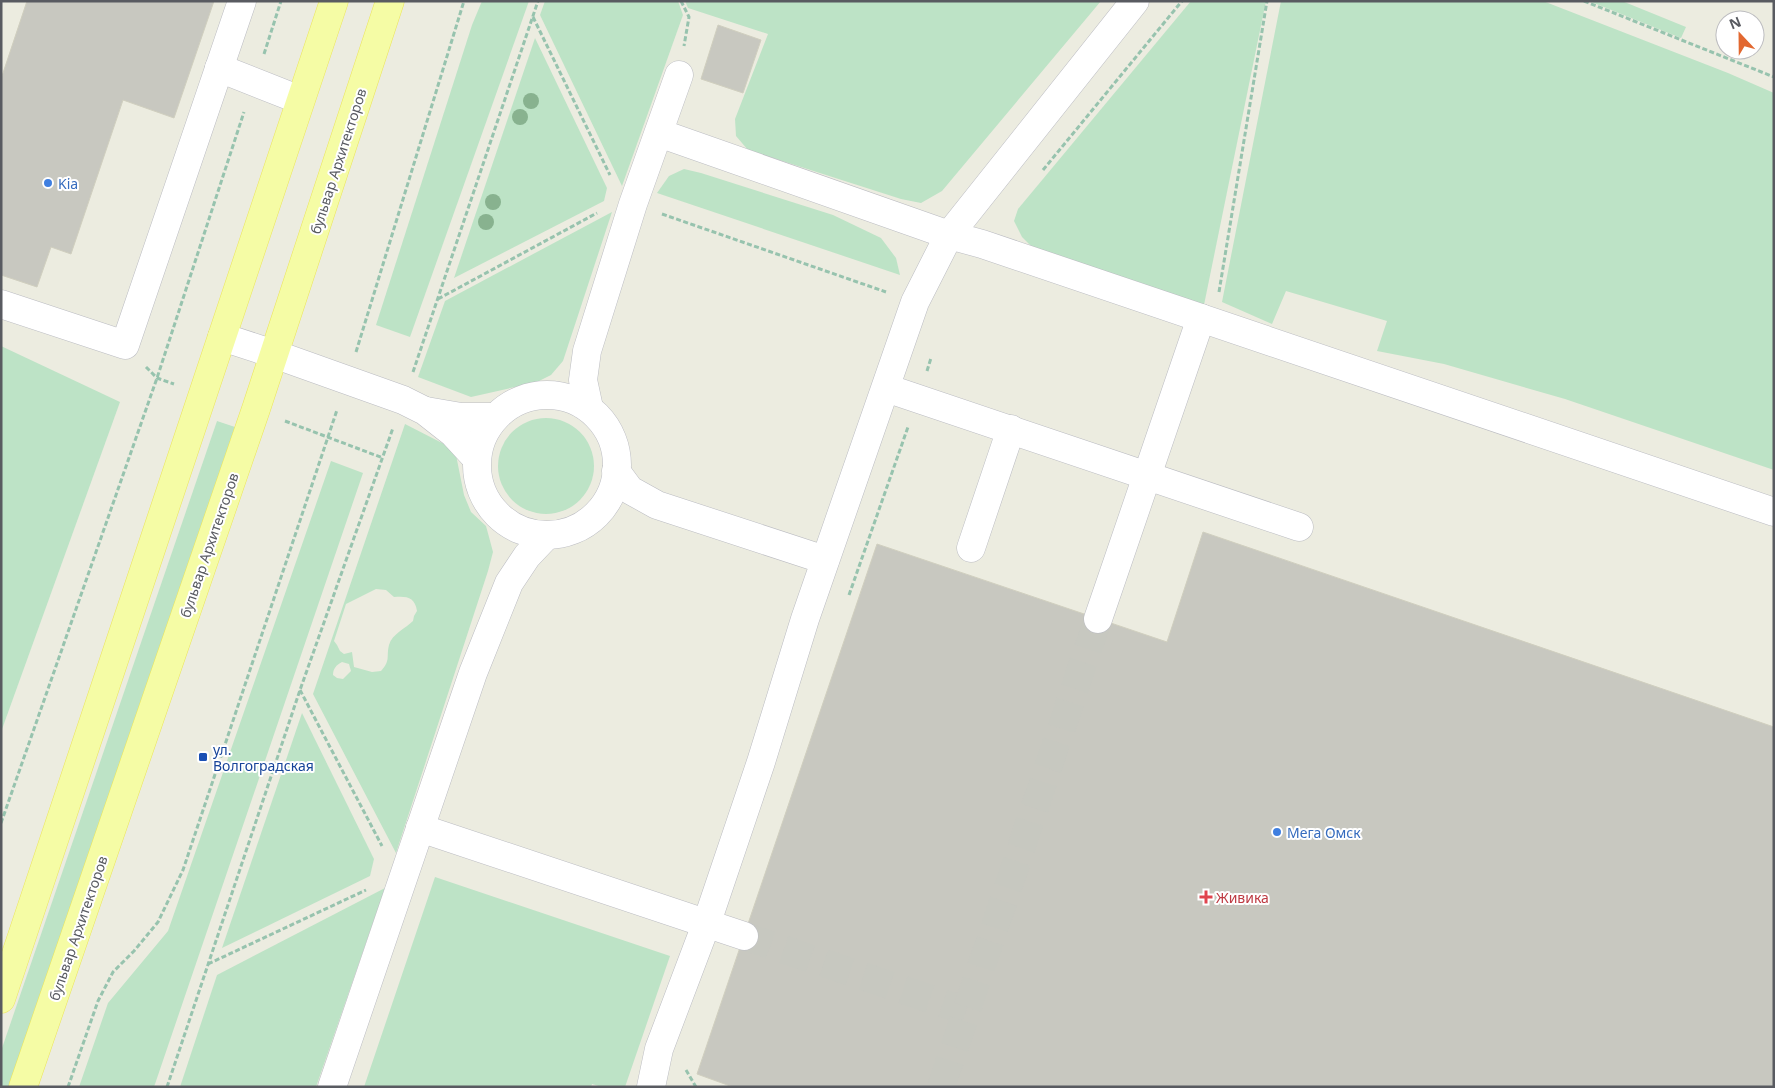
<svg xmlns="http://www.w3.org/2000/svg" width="1775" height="1088" font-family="'Noto Sans',sans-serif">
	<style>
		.green { fill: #bde3c6; fill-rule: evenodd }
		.building { fill: #c8c8c0; stroke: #d0cfbf }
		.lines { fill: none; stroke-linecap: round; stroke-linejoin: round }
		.minor-tunnel { stroke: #c7c8c0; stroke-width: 28; stroke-dasharray: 28 14; stroke-linecap: butt }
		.minor-casing { stroke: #bbbcc2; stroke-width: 29 }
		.major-casing { stroke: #ece559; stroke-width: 29 }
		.path { stroke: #97c3ae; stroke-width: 3; stroke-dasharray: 5 2.5; stroke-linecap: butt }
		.minor { stroke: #fff; stroke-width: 28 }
		.major { stroke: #f5fca5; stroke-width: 28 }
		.tree { fill: #88b28f }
		.shop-dot { fill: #3f7fe0; stroke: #fff; stroke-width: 2 }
		.transit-dot { fill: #1a4fb4; stroke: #fff; stroke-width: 2 }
		.health-dot { fill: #e0444e; stroke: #fff; stroke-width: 2 }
		.labels { text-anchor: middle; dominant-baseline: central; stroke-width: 4; stroke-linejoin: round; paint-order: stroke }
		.street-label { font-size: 14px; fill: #595b61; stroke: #fff }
		.shop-label { font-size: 14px; fill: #366cbe; stroke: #fff; text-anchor: start }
		.transit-label { font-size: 14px; fill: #164399; stroke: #fff; text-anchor: start }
		.health-label { font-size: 14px; fill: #be3a42; stroke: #fff; text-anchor: start }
	</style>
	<rect width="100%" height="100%" fill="#ecece0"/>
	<g class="green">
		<path d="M482 1H529L410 337 376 325 472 25Z"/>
		<path d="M545 1H678L683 15 622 186 540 15Z"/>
		<path d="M685 1H1101L942 191 921 203 901 199 748 150 736 136 735 119 768 34 688 8Z"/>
		<path d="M1191 1H1266L1204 305 1034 249 1022 237 1014 221 1018 209Z"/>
		<path d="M1281 1H1543L1728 73 1774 93V470L1565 399 1444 364 1377 351 1387 321 1286 291 1272 324 1222 302Z"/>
		<path d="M1589 1H1622L1686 27 1681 38Z"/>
		<path d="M535 38 607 188 604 201 454 278Z"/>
		<path d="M684 169 701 173 833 215 881 238 896 258 900 275 657 193 669 176Z"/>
		<path d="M612 212 563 361 551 375 537 382 471 397 418 377 445 301Z"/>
		<path d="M1 346 120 402 1 732Z"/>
		<circle cx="546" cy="466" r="48"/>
		<path d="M217 421 235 427 9 1087H1V1051Z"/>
		<path d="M405 424 444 444 456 455 464 495 471 512 486 526 489 537 493 552 488 571 396 853 313 694ZM376 589 386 590 394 597C407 596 415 597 417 611L414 616 413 621C406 628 392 634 389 645 386 657 391 660 381 671L372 672 354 667 352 652 344 654 340 651 337 645 334 641 346 604ZM342 662 349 664 351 671 343 679 337 678 333 675C333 669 336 665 342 662Z"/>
		<path d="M331 461 363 473 154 1087H79L108 1003 168 931Z"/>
		<path d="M302 713 374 859 370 876 222 948Z"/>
		<path d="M435 877 670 956 625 1087H602L592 1084 591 1087H364Z"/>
		<path d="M385 888 316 1087H180L217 975Z"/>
	</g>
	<g class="building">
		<path d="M27 1H214L174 118 123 100 71 254 51 247 37 287 1 275V79Z"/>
		<path d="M718 25 761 40 743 93 701 79Z"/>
		<path d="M1203 532 1774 727V1087H733L697 1074 877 544 1167 642Z"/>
	</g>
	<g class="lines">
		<g class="minor-tunnel">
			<path d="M744 936 966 1011"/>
			<path d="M941 1087 1098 619"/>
		</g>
		<defs>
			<g id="minor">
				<path d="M219 68 300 100"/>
				<path d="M659 133 949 235 982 244 1774 512"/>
				<path d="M1 304 125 345 242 1"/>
				<path d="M222 337 274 354 403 400 425 411 453 433 476 458"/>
				<path d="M886 388 1299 527"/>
				<circle cx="547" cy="465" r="70"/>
				<path d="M589 408 583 380 587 351 633 204 679 75"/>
				<path d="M426 411 461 417H495"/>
				<path d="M616 471 630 490 657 505 825 560"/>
				<path d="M971 548 1011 429"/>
				<path d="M1098 619 1201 318"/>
				<path d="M420 828 744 936"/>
				<path d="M332 1087 473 673 509 583 527 556 545 537"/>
				<path d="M651 1087 659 1049 707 922 761 762 805 619 915 302 949 235 1135 1"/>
			</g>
			<g id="major">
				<path d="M1 999 334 1"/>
				<path d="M23 1087 256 409 390 1"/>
			</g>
		</defs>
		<use href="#minor" class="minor-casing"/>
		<use href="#major" class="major-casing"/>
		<g class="path">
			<path d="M681 1 689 17 684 46"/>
			<path d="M1584 1 1774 77"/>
			<path d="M533 17 610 175"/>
			<path d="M264 54 281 1"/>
			<path d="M1043 170 1182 1"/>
			<path d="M662 214 886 292"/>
			<path d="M1219 292 1267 1"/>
			<path d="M438 299 597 213"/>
			<path d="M356 352 464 1"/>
			<path d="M146 367 157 378 174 384"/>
			<path d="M927 371 931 358"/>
			<path d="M413 372 538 1"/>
			<path d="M285 421 383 458"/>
			<path d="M849 595 908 427"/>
			<path d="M300 690 382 846"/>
			<path d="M1 823 157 378 244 112"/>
			<path d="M208 964 366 890"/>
			<path d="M686 1070 696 1087"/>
			<path d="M68 1087 98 1001 113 972 134 951 158 922 183 870 337 410"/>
			<path d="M167 1087 300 690 393 428"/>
		</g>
		<use href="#minor" class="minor"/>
		<use href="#major" class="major"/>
	</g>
	<g class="tree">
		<circle cx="531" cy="101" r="8"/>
		<circle cx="520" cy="117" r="8"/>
		<circle cx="493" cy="202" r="8"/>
		<circle cx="486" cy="222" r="8"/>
	</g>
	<g class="shop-dot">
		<circle cx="48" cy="183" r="5"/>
		<circle cx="1277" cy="832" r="5"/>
	</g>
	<rect class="transit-dot" x="198" y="752" width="10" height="10" rx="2.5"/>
	<path class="health-dot" d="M1203.5 889.5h5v5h5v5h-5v5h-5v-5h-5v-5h5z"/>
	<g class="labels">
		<g class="street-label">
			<text transform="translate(338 161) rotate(-72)">бульвар Архитекторов</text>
			<text transform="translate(209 545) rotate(-71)">бульвар Архитекторов</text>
			<text transform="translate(78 928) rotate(-71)">бульвар Архитекторов</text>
		</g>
		<g class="shop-label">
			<text x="58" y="183">Kia</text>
			<text x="1287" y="832">Мега Омск</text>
		</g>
		<g class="transit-label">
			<text x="213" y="749">ул.<tspan x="213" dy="16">Волгоградская</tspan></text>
		</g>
		<g class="health-label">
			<text x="1216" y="897">Живика</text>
		</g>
	</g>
	<rect width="1775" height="1088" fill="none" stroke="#595b61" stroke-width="5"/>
	<g transform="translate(1740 35) rotate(338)"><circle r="24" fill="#ffffff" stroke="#bdbdc0"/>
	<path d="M0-4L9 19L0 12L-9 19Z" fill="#e26830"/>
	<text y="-8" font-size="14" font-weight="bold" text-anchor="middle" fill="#595b61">N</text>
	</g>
</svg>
